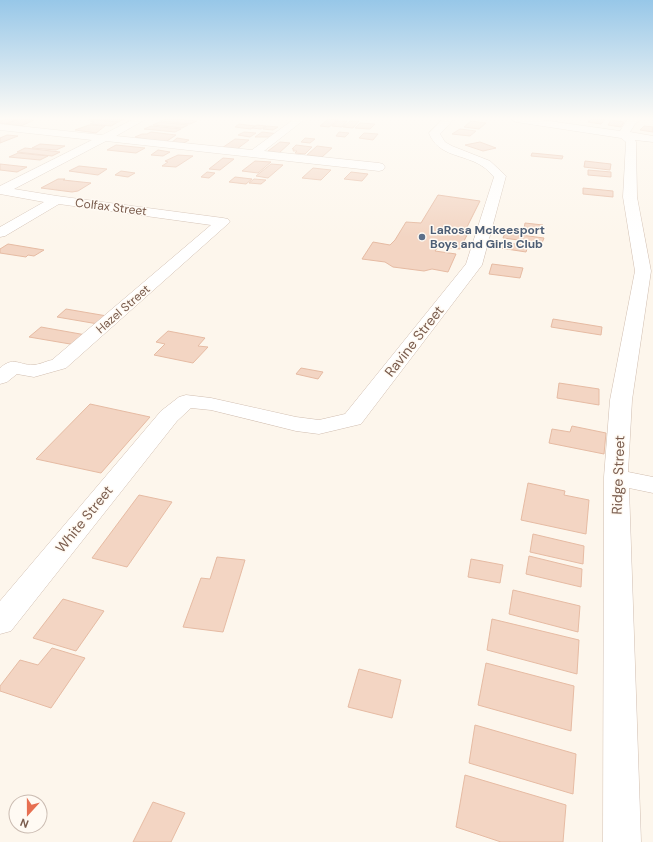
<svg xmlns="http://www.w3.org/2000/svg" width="653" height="842" font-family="'DM Sans',sans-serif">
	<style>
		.building { fill: #f3d5c3; stroke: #e6bba3 }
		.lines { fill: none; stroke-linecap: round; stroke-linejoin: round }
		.minor-casing { stroke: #d1beb0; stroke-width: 1 }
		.minor { fill: #fff; fill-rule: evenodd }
		.service-dot { fill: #5c6f8a; stroke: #fffaf3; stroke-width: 1.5 }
		.labels { text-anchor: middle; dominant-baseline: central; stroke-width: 3; stroke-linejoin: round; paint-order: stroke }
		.far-street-label { font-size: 12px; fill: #7a5c4d; stroke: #fffaf3 }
		.far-service-label { font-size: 12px; font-weight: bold; fill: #4e5e75; stroke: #fffaf3; text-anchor: start }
		.street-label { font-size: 14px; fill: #7a5c4d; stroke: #fffaf3 }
	</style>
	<rect width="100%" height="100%" fill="#fdf6ec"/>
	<g class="building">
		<path d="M7 119H18L5 124 0 123V121Z"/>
		<path d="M19 119 34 120 21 126 6 124Z"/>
		<path d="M89 119H124L118 122Z"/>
		<path d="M166 119H176L197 121 190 124 161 121Z"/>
		<path d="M328 119 338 120 329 127 320 126Z"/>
		<path d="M592 119H605L601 124 588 122Z"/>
		<path d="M93 120 118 122 111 126 90 124 94 122 90 121Z"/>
		<path d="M611 120 624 122 621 127 608 125Z"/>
		<path d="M338 121H347L342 127 332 126Z"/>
		<path d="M350 121H359L353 128 343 127Z"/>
		<path d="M471 121 486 123 479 129 464 127Z"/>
		<path d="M159 122 188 125 182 128 153 125Z"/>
		<path d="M360 123 375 124 370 129 355 128Z"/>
		<path d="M239 124 255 126 251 129 235 127Z"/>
		<path d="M89 125 105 126 96 133 75 130Z"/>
		<path d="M257 125 266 126 261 129 252 128Z"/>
		<path d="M151 126 181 129 175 132 144 129Z"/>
		<path d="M267 126 278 127 273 130 263 129Z"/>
		<path d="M644 126 653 127V132L640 130Z"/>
		<path d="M460 129 476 131 470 136 452 134Z"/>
		<path d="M151 132 176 135 164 143 135 137 142 134H147Z"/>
		<path d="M244 132 256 133 250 137 238 135Z"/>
		<path d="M262 132 279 134 274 137H255Z"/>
		<path d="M339 132 349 133 345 137 336 136Z"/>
		<path d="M364 133 378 134 373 140 359 138Z"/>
		<path d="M7 135 18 136 0 143V138Z"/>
		<path d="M177 138 189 140 182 144 171 143Z"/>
		<path d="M305 138 315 139 310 143 301 142Z"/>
		<path d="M235 139 249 140 237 149 222 148Z"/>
		<path d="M280 142 290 143 279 153 268 151Z"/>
		<path d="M480 142 496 148 483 151 465 145Z"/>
		<path d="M40 144 65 146 56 150 32 148Z"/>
		<path d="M116 145 145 148 136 153 107 150Z"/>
		<path d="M296 145 312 147 305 154 295 153 297 151H293L294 149H292Z"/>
		<path d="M317 146 332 148 322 157 307 155Z"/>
		<path d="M25 148 60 152 52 156 17 152Z"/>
		<path d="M158 150 170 152 163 156 151 155Z"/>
		<path d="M18 153 48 156 40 160 9 157Z"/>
		<path d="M532 153 563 156 562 159 531 156Z"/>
		<path d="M178 155 193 156 176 167 162 166 168 162 165 161Z"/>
		<path d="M223 158 234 159 220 170 209 169Z"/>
		<path d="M255 161 271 162 258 173 242 171Z"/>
		<path d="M585 161 611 164 610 170 584 167Z"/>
		<path d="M0 164 27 167 17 172 0 170Z"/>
		<path d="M271 164 283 165 268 178 256 176Z"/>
		<path d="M79 166 107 169 98 175 69 171Z"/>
		<path d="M313 168 331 170 321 180 302 178Z"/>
		<path d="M588 170 611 172V177L588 175Z"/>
		<path d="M121 171 135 173 128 177 115 175Z"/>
		<path d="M207 172 215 173 209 178 201 177Z"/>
		<path d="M351 172 368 174 362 181 344 179Z"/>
		<path d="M235 177 252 179 246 184 229 182Z"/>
		<path d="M58 179H65L63 180 91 183 78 191 72 192 41 188Z"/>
		<path d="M254 179 266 180 261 184 249 183Z"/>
		<path d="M583 188 613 191V197L583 194Z"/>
		<path d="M438 195 480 201 467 227 469 231 460 249 438 247 435 251 456 254 448 272 432 269 424 271 393 267 385 262 362 259 373 242 390 245 395 240 406 222 421 223Z"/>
		<path d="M525 223 543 225 542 230 524 229Z"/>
		<path d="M505 233 544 238 542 243 503 238Z"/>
		<path d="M502 242 528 246 526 252 500 248Z"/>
		<path d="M8 244 44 250 34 256 28 255 26 257 0 253V249Z"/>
		<path d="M492 264 523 268 520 278 489 274Z"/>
		<path d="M66 309 107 316 98 324 57 317Z"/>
		<path d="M553 319 602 327 601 335 551 327Z"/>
		<path d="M41 327 86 335 76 345 29 337Z"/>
		<path d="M168 331 205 338 198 346 208 347 193 363 154 355 165 344 156 342Z"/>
		<path d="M301 368 323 372 318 379 296 374Z"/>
		<path d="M559 383 599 389V405L557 398Z"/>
		<path d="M90 404 150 417 101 473 36 459Z"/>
		<path d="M572 426 606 433 604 454 549 443 552 429 570 432Z"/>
		<path d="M528 483 565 491 564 495 589 500 586 534 521 520Z"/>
		<path d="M139 495 172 502 127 567 92 558Z"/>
		<path d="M533 534 584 546 583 564 530 552Z"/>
		<path d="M529 556 582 569 581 587 526 574Z"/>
		<path d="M217 557 245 560 223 632 183 627 201 578 210 579Z"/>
		<path d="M471 559 503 565 500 583 468 577Z"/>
		<path d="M513 590 580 606 578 632 509 614Z"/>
		<path d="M63 599 104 611 76 651 33 638Z"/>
		<path d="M492 619 579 640 577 674 487 650Z"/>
		<path d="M52 648 85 658 51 708 0 691V686L20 660 38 665Z"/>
		<path d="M486 663 574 686 571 731 478 705Z"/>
		<path d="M359 669 401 680 392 718 348 707Z"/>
		<path d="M475 725 576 754 573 794 469 763Z"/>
		<path d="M465 775 566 805 563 842H501L456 827Z"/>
		<path d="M153 802 185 813 171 842H133Z"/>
	</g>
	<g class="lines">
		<defs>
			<g id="minor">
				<path d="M134 119H146L116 136 252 150 294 119H305L264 151 379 163 383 164 385 167 383 170 379 171 106 141 14 189 57 196 223 218 228 219 230 222 66 368 34 377 17 374 7 382 0 384V368C14 356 18 365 33 365 39 365 46 361 52 360L211 225 59 204 5 236 0 237V227L44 202 0 194V186L92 140 0 130V124L102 135Z"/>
				<path d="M443 119H454L440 134 445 142 452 146 490 161 506 176 482 265 361 424 319 434 296 431 211 410 191 408 177 421 11 631 0 634V601L161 411 179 397 186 395 211 398 296 417 319 420 345 414 466 264 494 177C490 173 487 169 482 166 464 154 438 157 429 133Z"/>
				<path d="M511 119H535L620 131 627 120 641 119 635 124 630 132 653 136V142L635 140 636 142 637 197 651 271 632 400 628 472 653 477V493L629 488 641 842H603L604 477 610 400 635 271 623 197 626 142 621 138 516 122Z"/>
			</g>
		</defs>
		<use href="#minor" class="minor-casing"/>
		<use href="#minor" class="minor"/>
	</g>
	<linearGradient id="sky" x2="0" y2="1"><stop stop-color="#97c7e8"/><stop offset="0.5" stop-color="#fefbf6"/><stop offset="1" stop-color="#fefbf6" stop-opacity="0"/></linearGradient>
	<rect width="653" height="237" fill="url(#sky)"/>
	<circle class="service-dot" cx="422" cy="237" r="4"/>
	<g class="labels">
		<g class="far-street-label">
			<text transform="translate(111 207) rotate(7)">Colfax Street</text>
			<text transform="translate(123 309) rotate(-41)">Hazel Street</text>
		</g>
		<g class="far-service-label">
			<text x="430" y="230">LaRosa Mckeesport<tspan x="430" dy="14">Boys and Girls Club</tspan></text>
		</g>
		<g class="street-label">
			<text transform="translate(414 341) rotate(-52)">Ravine Street</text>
			<text transform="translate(618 475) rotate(-88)">Ridge Street</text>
			<text transform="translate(84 519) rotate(-51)">White Street</text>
		</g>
	</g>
	<g transform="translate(28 814) rotate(201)"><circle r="19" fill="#fffaf3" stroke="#cabbb1"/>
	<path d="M0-3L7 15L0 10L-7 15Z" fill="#e76f51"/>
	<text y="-6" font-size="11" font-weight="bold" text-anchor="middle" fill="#7a5c4d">N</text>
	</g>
</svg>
